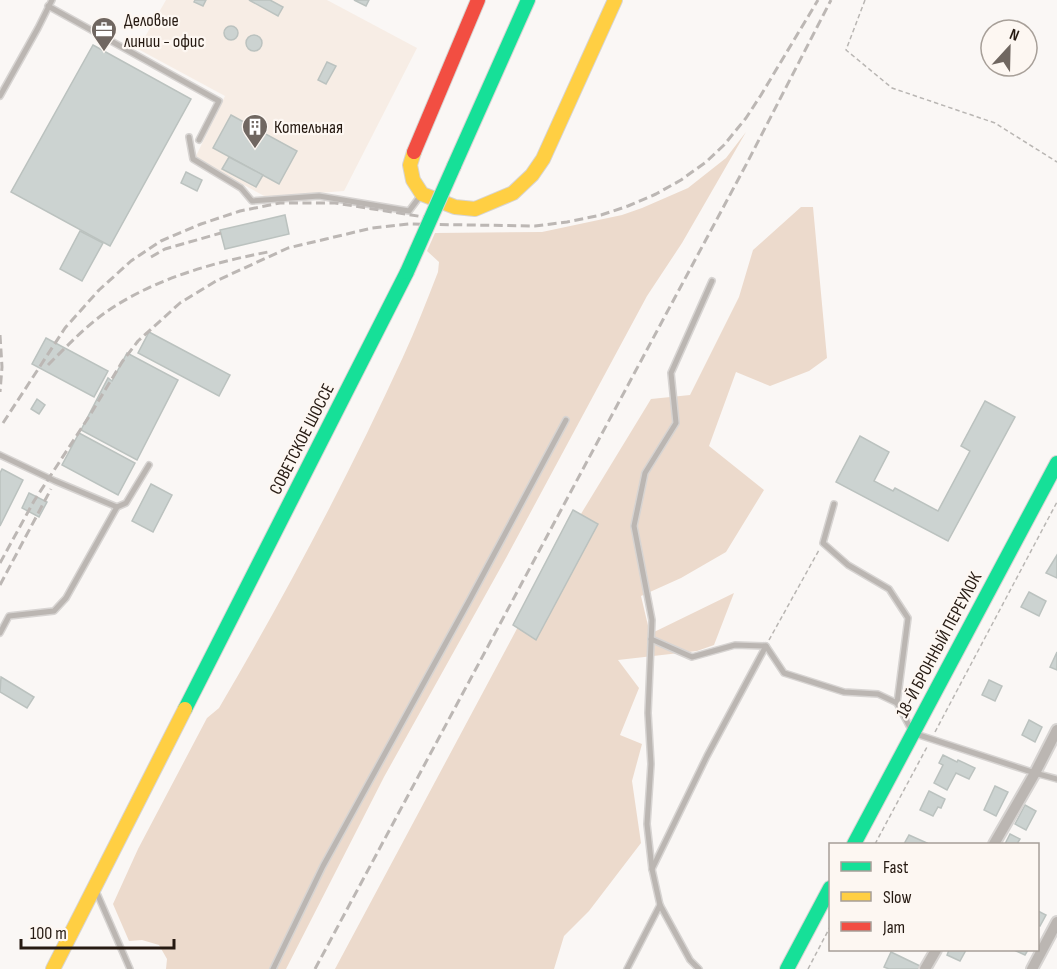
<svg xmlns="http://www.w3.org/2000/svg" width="1057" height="969" font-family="'Sofia Sans Condensed',sans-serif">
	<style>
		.built { fill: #f7ede5 }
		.green { fill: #ecdacc }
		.building { fill: #ccd3d1; stroke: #bbc2bf; stroke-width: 1.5 }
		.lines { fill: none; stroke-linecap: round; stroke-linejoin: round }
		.lane-casing { stroke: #d7d4d2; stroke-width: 8 }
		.street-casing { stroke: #d7d4d2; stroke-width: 14 }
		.fast-casing { stroke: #d7d4d2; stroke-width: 16 }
		.slow-casing { stroke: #d7d4d2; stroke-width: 16 }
		.jam-casing { stroke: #d7d4d2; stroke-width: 16 }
		.path { stroke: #b9b6b3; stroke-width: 1.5; stroke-dasharray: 4.5 3; stroke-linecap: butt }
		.lane { stroke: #bbb6b2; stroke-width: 5 }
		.street { stroke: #bbb6b2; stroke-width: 10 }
		.fast { stroke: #16e098; stroke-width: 14 }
		.slow { stroke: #ffcf43; stroke-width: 14 }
		.jam { stroke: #f24e42; stroke-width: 14 }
		.rail { stroke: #bcb7b4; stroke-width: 3; stroke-dasharray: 9 4.5; stroke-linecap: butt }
		.fast-bridge-casing { stroke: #d7d4d2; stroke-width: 16; stroke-linecap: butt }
		.fast-bridge { stroke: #16e098; stroke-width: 14 }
		.labels { text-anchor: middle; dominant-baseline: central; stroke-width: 4.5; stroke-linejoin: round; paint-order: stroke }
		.poi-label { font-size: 18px; fill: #261a12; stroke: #fdf7f2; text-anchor: start }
		.street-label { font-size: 18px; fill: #261a12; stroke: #fdf7f2 }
	</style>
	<rect width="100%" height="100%" fill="#faf7f5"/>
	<path class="built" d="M166 0H327L417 48 344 191 266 197 207 165 196 156 225 96 138 49Z"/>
	<g class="green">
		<path d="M746 132 682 243 647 296 506 558 384 777 286 969H166L167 959 159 945 142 940 129 941 113 904 138 849 207 718 219 708C286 594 348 477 403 357 416 329 427 300 438 272L439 262 427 251 435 233 542 232 622 215 642 208 688 188 726 158Z"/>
		<path d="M801 207H813L827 358 809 371 770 386 736 372 709 446 764 490 726 552 681 578 641 596 650 634 734 593 714 645 697 651 618 660 639 688 620 735 642 744 632 781 641 843 589 911 564 936 554 969H335L559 550 651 399 690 395 739 297 753 250Z"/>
	</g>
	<g class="building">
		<path d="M195 0H206L203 6 194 2Z"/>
		<path d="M249 0H270L283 7 278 16Z"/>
		<path d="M354 0H369L366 6Z"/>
		<circle cx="231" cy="33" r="7"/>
		<circle cx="254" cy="43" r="8"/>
		<path d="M93 45 191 99 110 246 11 192Z"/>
		<path d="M327 62 336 66 326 84 318 80Z"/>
		<path d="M231 115 297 151 279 184 213 148Z"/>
		<path d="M229 157 263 175 256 187 222 169Z"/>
		<path d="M186 172 202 180 197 191 181 183Z"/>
		<path d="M285 215 289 234 225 249 220 230Z"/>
		<path d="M80 231 103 243 82 281 60 269Z"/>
		<path d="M149 332 230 375 219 396 138 353Z"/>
		<path d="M46 338 108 371 94 397 32 364Z"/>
		<path d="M127 353 178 380 137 460 81 430 108 378 112 381Z"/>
		<path d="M37 399 45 405 39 414 31 409Z"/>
		<path d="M985 401 1015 417 948 541 836 482 860 436 889 452 874 481 893 491 895 488 938 511 970 451 961 446Z"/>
		<path d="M79 433 135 463 118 495 62 465Z"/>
		<path d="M2 469 23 480 0 526V473Z"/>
		<path d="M151 484 172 495 153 532 132 521Z"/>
		<path d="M29 493 47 502 39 517 22 508Z"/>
		<path d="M573 510 598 524 536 640 513 625Z"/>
		<path d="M1057 555V578L1046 573Z"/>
		<path d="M1029 592 1046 601 1039 616 1021 607Z"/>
		<path d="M1057 652V670L1050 667Z"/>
		<path d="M1 677 34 697 27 708 0 692Z"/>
		<path d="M989 680 1002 686 995 701 982 695Z"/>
		<path d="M1029 720 1042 727 1035 742 1022 735Z"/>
		<path d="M943 755 957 762 958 760 975 768 969 779 956 773 947 790 934 783 943 765 939 763Z"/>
		<path d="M995 786 1008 792 996 816 984 810Z"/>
		<path d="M929 791 945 799 941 808 938 807 933 816 920 810Z"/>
		<path d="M1025 805 1036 811 1026 830 1015 824Z"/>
		<path d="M1010 834 1020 839 1017 844H1005Z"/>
		<path d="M909 835 927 843 926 844H904Z"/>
		<path d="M1038 911 1046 915 1040 926 1038 925Z"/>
		<path d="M949 950H966L960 961 947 955Z"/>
		<path d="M1014 950H1028L1025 955Z"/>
		<path d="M891 952 920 966 919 969H889L884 967Z"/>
	</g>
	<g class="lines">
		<defs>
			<g id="lane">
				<path d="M48 6 219 101 199 140"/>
				<path d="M0 96 38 28 52 0"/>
				<path d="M189 137 193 159 241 188 252 201 319 196 409 211 421 195"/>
				<path d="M0 455 55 481 117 507"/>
				<path d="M834 504 823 543 848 565 889 589 908 618 897 703 913 733 1035 773 1057 779"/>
				<path d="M0 633 9 616 54 611 66 598 117 507 126 503 149 465"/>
				<path d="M651 639 692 657 735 645 766 646 784 673 844 692 878 694 897 703"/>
				<path d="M652 869 707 756 766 646"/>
				<path d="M96 891 130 969"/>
				<path d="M273 969 323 866 470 599 566 420"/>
				<path d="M627 969 660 905"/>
				<path d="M699 969 690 960 660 905 652 869 647 824 651 764 648 713 652 620 634 526 645 473 676 423 671 373 712 281"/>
			</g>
			<g id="street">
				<path d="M994 844 1035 773 1057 730"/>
				<path d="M925 969 936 950"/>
				<path d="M1032 969 1057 922"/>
			</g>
			<g id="fast">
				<path d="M454 166 528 0"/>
				<path d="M185 709 407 272"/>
				<path d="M854 844 1057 463"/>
				<path d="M787 969 830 888"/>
			</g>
			<g id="slow">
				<path d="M414 152 410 165 413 180 422 194 455 207 475 209 513 193 532 175 543 159 615 0"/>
				<path d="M53 969 185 709"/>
			</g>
			<path id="jam" d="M414 152 478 0"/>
		</defs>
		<use href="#lane" class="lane-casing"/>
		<use href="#street" class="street-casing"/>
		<use href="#fast" class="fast-casing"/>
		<use href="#slow" class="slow-casing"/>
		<use href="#jam" class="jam-casing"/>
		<g class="path">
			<path d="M865 0 846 50 892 88 995 123 1057 162"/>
			<path d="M769 640 819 550"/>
			<path d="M935 732 1057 502"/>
			<path d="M875 844 927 747"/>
			<path d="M808 969 830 927"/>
		</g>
		<use href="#lane" class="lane"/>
		<use href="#street" class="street"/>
		<use href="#fast" class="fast"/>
		<use href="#slow" class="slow"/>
		<use href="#jam" class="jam"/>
		<g class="rail">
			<path d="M151 257 165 249 221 233"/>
			<path d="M0 335 2 367 0 392"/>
			<path d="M48 365C67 346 85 327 106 312 154 279 211 263 268 252"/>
			<path d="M3 423 65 328 99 290 131 261 161 241 201 224 240 211 280 203H335L424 217"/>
			<path d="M0 563 34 501 90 415 122 362 138 341 180 303 216 281 288 248 326 239 372 228 409 224 535 226 567 222 601 215 628 206 656 194 681 180 706 162 724 145 746 118 761 95 818 0"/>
			<path d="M0 585 51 489"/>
			<path d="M315 969 747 163 831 0"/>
		</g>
		<defs>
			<path id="fast-bridge" d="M407 272 454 166"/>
		</defs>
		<use href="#fast-bridge" class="fast-bridge-casing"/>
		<use href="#fast-bridge" class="fast-bridge"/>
	</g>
	<defs>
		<symbol id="office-pin" viewBox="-11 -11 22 30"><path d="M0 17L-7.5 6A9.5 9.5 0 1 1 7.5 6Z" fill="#706761" stroke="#fdf7f2"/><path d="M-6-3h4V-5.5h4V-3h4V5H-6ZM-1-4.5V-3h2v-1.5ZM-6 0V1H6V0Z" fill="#fff"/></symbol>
		<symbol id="building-pin" viewBox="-11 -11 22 30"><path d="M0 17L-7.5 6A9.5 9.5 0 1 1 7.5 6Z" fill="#706761" stroke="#fdf7f2"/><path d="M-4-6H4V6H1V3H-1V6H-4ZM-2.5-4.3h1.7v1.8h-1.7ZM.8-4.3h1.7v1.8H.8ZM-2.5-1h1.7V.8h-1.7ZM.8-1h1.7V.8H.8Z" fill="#fff"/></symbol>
	</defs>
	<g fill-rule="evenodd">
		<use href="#office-pin" x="89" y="15" width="30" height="40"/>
		<use href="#building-pin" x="240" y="112" width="30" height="40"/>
	</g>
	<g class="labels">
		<g class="poi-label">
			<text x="124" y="20">Деловые<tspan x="124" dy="21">линии - офис</tspan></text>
			<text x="274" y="127">Котельная</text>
		</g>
		<g class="street-label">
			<text transform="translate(302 439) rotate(-63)">СОВЕТСКОЕ ШОССЕ</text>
			<text transform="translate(939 645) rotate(-62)">18-Й БРОННЫЙ ПЕРЕУЛОК</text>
		</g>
	</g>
	<rect x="829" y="843" width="210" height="108" fill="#fdf7f2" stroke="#a79f98" stroke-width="1.5"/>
	<rect x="841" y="862" width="30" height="9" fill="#16e098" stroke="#a79f98" stroke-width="1.5"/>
	<text x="883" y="873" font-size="18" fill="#261a12">Fast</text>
	<rect x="841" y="892" width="30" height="9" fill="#ffcf43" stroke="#a79f98" stroke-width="1.5"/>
	<text x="883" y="903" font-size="18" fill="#261a12">Slow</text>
	<rect x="841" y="922" width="30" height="9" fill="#f24e42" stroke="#a79f98" stroke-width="1.5"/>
	<text x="883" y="933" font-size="18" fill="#261a12">Jam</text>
	<g transform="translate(1009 48) rotate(22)"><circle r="28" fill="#fdf7f2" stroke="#a79f98" stroke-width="1.5"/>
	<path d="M0-4.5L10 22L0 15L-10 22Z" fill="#706761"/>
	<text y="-9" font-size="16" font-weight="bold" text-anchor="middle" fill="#261a12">N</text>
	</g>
	<path d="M21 939v9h153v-9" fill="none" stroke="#261a12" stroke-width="3"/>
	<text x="30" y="939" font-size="18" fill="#261a12" stroke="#fdf7f2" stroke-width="4.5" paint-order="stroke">100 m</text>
</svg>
